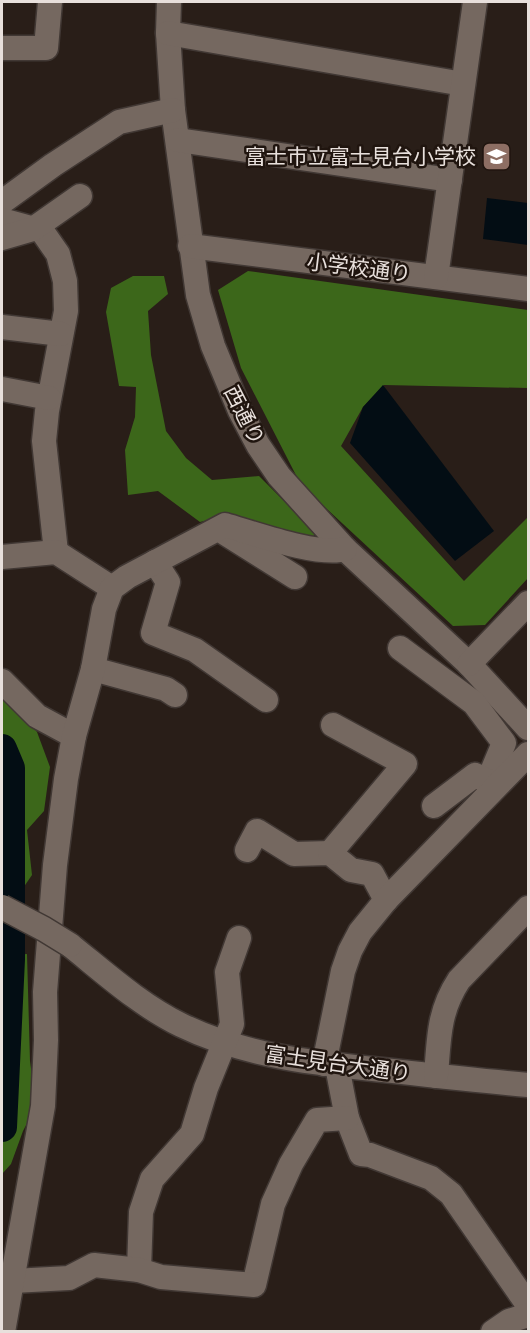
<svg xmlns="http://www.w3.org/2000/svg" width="530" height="1333" font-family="'IBM Plex Sans','Noto Sans JP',sans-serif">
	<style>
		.forest { fill: #3c671a }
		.water { fill: #030d14 }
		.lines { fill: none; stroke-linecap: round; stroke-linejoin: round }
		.river { stroke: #030d14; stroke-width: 30 }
		.minor-casing { stroke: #413834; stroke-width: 27 }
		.minor { stroke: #756860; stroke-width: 24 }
		.minor-bridge-casing { stroke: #413834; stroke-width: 27; stroke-linecap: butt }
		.minor-bridge { stroke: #756860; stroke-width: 24 }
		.labels { text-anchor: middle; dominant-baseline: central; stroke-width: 5; stroke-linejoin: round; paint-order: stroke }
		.poi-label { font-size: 21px; fill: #e8e0dc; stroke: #20150f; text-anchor: end }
		.street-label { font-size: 21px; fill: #e8e0dc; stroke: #20150f }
	</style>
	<rect width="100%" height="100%" fill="#291e18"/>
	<g class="forest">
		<path d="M248 271 528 310V388L384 385 363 407 341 446 464 581 528 517V578L485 625 453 626 301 485 241 368 218 290Z"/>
		<path d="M133 276H164L168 294 148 311 151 355 166 431 186 458 212 480 259 476 317 534 303 541 225 516 200 522 158 491 128 495 125 450 135 417 136 387 119 386 106 312 111 288Z"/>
		<path d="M2 687 37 732 50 767 44 811 27 830 32 875 21 891 2 882Z"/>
		<path d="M27 954 30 1061 36 1106 23 1131 11 1164 2 1174V955Z"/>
	</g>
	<g class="water">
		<path d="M487 198 528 203V245L483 239Z"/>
		<path d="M383 385 494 531 455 561 350 443 363 407Z"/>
	</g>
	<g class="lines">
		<path class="river" d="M2 749 10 768V959L2 1127"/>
		<defs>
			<g id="minor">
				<path d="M169 2 168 33 173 110 198 295 213 346 240 411 258 445 279 476 345 549 469 664 528 728"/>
				<path d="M168 33 463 84"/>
				<path d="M2 48H46L50 2"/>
				<path d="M178 140 450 180"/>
				<path d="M2 202 53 165 119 122 173 110"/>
				<path d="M2 220 42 231 58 254 65 281 66 311 47 411 44 441 56 552"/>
				<path d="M2 238 33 229 80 196"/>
				<path d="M190 246 528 289"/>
				<path d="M436 277 475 2"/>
				<path d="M2 327 61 334"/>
				<path d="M2 389 49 398"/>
				<path d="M225 533 295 577"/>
				<path d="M2 557 56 552 112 588"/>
				<path d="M155 562 168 582 153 633 195 650 266 700"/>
				<path d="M400 648 474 703 504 743 488 781 495 787"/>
				<path d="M469 664 528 603"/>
				<path d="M93 669 166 689 175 695"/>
				<path d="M2 681 37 716 74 736"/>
				<path d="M434 806 475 775 488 781"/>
				<path d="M247 850 257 831 294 854 330 853 351 870 372 874 386 900"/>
				<path d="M330 853 405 764 333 725"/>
				<path d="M70 945C105 973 140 1005 181 1025 247 1057 320 1064 393 1071 438 1076 483 1081 528 1085"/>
				<path d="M324 1064 343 971 350 951 360 932 386 900 528 754"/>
				<path d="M337 1066 347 1118 361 1154 370 1155 431 1178 451 1194 528 1305"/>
				<path d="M436 1076C439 1039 438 1012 459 980L528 908"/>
				<path d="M139 1270 141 1212 152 1179 192 1134 206 1088 232 1024 227 972 239 938"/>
				<path d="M2 1277 13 1281 69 1278 94 1265 139 1270 161 1277 254 1285 273 1204 291 1164 317 1120 347 1118"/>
				<path d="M3 1332 43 1106 46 1040 45 992 55 865 66 779 74 736 93 669 104 609 112 588 127 577 225 525C253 533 319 557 345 549"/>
				<path d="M493 1332 509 1321 528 1315"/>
			</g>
		</defs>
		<use href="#minor" class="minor-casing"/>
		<use href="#minor" class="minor"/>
		<defs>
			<path id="minor-bridge" d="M2 907 44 929 70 945"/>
		</defs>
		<use href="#minor-bridge" class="minor-bridge-casing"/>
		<use href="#minor-bridge" class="minor-bridge"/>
	</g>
	<defs>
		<symbol id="school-square" viewBox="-11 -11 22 22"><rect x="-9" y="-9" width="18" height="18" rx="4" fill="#8d6e63" stroke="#20150f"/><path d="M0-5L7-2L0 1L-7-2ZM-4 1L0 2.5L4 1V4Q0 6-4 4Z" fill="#fff"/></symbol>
	</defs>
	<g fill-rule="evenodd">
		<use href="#school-square" x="480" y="140" width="33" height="33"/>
	</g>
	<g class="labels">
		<g class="poi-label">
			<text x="476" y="156">富士市立富士見台小学校</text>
		</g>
		<g class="street-label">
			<text transform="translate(359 267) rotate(7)">小学校通り</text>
			<text transform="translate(245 415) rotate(63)">西通り</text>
			<text transform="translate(338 1063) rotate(8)">富士見台大通り</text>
		</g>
	</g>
	<rect width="530" height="1333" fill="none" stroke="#e8e0dc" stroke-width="6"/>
</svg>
